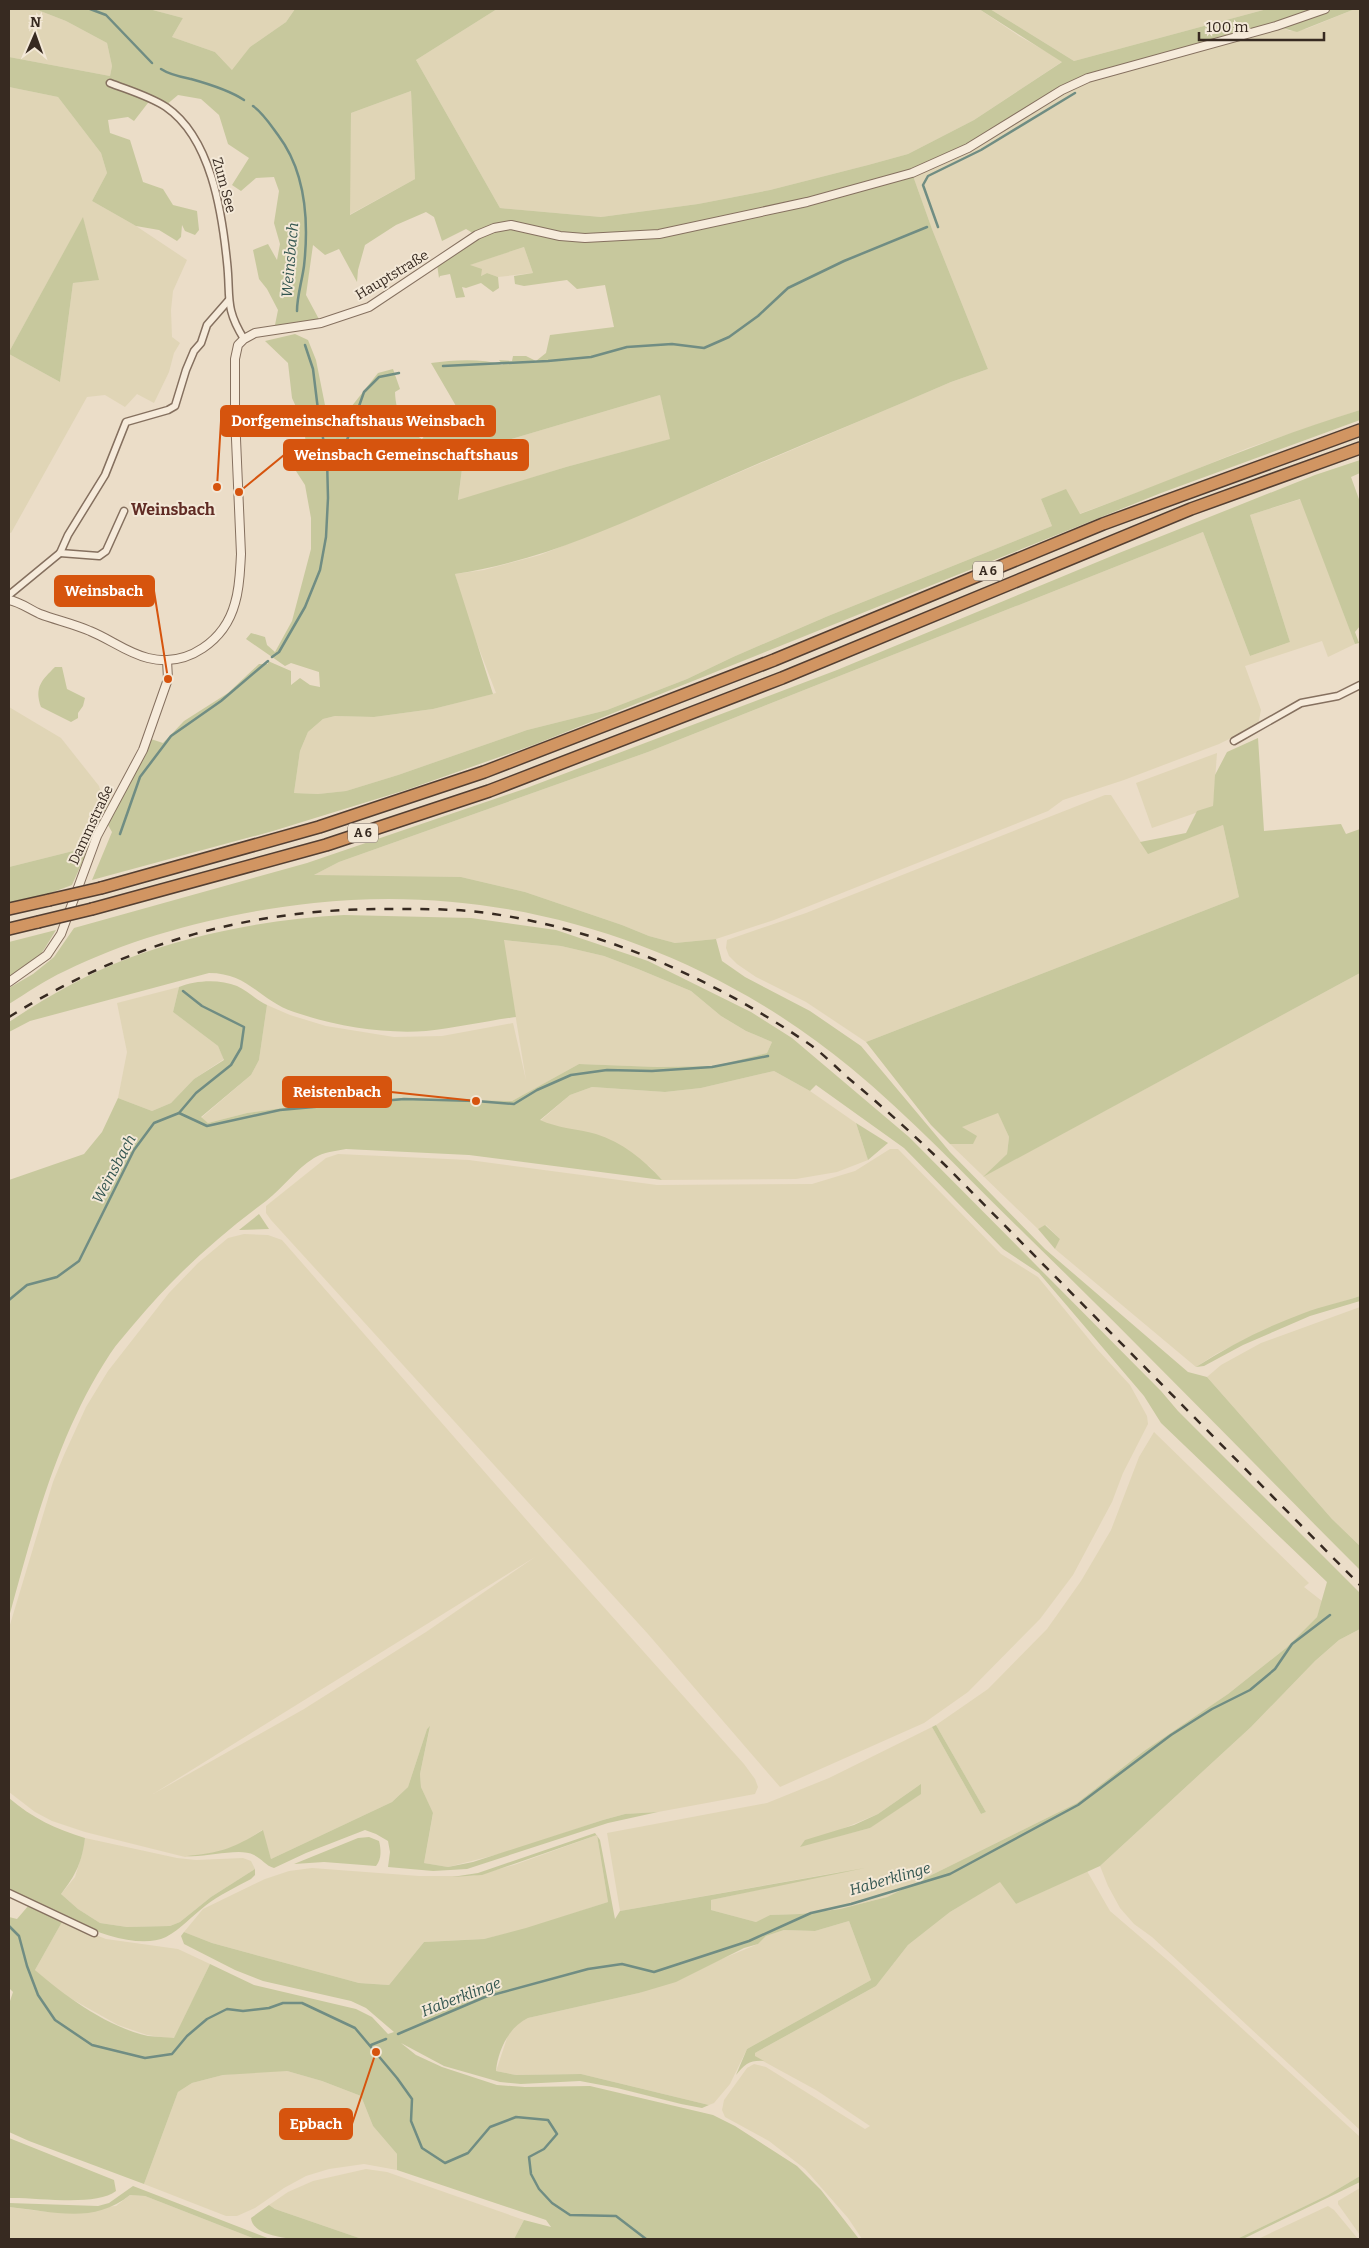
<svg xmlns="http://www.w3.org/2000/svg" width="1369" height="2248" font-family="Bitter,serif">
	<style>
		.farmland { fill: #e0d5b6; fill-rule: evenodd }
		.green { fill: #c7c89d; fill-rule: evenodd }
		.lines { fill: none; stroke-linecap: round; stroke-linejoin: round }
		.stream { stroke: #708d83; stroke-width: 2.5 }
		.minor-casing { stroke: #85705f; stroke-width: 9 }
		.tertiary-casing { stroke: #85705f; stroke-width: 10 }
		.motorway-casing { stroke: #543f32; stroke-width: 14 }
		.minor { stroke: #f6ebdb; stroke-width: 6 }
		.tertiary { stroke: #f6ebdb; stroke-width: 8 }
		.motorway { stroke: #d19562; stroke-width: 11 }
		.rail { stroke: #372a21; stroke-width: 2.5; stroke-dasharray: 9 9; stroke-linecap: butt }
		.motorway-bridge-casing { stroke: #543f32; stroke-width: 14; stroke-linecap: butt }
		.motorway-bridge { stroke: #d19562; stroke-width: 11 }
		.labels { text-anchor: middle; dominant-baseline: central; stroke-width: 4; stroke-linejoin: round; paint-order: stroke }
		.shield { fill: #f3e8d7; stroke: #6f6358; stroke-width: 1 }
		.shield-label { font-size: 12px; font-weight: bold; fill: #372a21 }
		.street-label { font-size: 14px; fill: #372a21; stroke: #f3e8d7 }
		.water-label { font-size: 15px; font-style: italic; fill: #325550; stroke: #f3e8d7 }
		.quarter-label { font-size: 16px; font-weight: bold; fill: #602b24; stroke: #f3e8d7 }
		.leader { fill: none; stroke: #d6540e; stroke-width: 2 }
		.callout-dot { fill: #d6540e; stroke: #f3e8d7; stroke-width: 2 }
		.callout { fill: #d6540e; stroke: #d6540e; stroke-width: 2 }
		.callout-label { font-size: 15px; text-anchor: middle; font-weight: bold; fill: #fff }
	</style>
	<rect width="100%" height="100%" fill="#ebddc8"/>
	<g class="farmland">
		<path d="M9 9H35L66 21 107 43 112 66 110 76 9 57Z"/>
		<path d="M149 9H295L286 22 250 47 233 71 215 52 172 37 183 18Z"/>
		<path d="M497 9H979L1019 36 1063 61 974 120 908 154 868 165 770 190 698 204 601 217 500 208 416 60Z"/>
		<path d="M990 9H1267L1074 61Z"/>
		<path d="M1355 9H1360V410L1248 448 1158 485 1079 514 1041 499 1052 526 828 616 733 657 687 679 607 710 527 730 398 775 346 791 318 794 294 793 300 751 308 732 323 719 335 716 374 717 433 709 496 693 468 620 455 574 484 570 540 555 623 522 951 382 988 369 932 229 912 173 1088 78 1276 26 1290 31 1306 29Z"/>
		<path d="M9 87 58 97 101 153 107 173 92 201 136 226 187 260 173 291 171 310 172 337 180 343 174 353 169 372 154 403 137 394 125 407 105 395 87 397 11 533 9 532V354L60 382 73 283 98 280 83 218 9 352Z"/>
		<path d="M411 91 415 179 349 215 351 113Z"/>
		<path d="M524 247 533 273 498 277 487 273 481 276 469 265Z"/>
		<path d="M660 395 671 439 566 467 458 501 464 453Z"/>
		<path d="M1301 499 1355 644 1328 657 1322 641 1245 666 1261 710 1258 725 1219 744 1124 780 1063 800 1048 811 774 920 716 939 675 943 649 936 622 925 525 892 461 877 312 876 339 862 648 752 1203 532 1250 656 1290 642 1250 515Z"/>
		<path d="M9 707 61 738 99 786 101 793 97 814 87 837 73 851 9 867Z"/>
		<path d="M1217 753 1213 807 1152 828 1136 783Z"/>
		<path d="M1105 795H1111L1148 853 1223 825 1239 897 866 1042 806 1002 756 977 737 964 729 956 726 948 727 940 806 913Z"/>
		<path d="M503 940 561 946 604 956 638 969 691 991 721 1016 746 1031 772 1042 767 1053 714 1066 657 1067 579 1064 512 1101 404 1098 297 1106 247 1113 208 1123 201 1118 251 1075 259 1060 267 1005 290 1015 326 1026 394 1037 442 1036 513 1023 526 1080Z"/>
		<path d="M1360 973V1296L1306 1313 1262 1331 1216 1354 1196 1367 1055 1249 1060 1239 1046 1225 1038 1229 950 1144H973L961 1127 998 1112 1009 1137 1007 1154 986 1175Z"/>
		<path d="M179 987 173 1012 218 1046 224 1059 194 1079 171 1103 152 1111 118 1098 127 1052 117 1003Z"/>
		<path d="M774 1071 810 1091 856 1123 868 1160 837 1172 796 1179 662 1180 649 1166 540 1121 570 1095 592 1087 665 1092 701 1088Z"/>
		<path d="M890 1149H898L1001 1254 1038 1277 1097 1349 1130 1385 1147 1416 1148 1424 1123 1473 1112 1502 1073 1575 1040 1619 968 1692 924 1723 780 1787 648 1634 271 1220 266 1213V1206L326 1158 338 1154 469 1160 657 1185 812 1184 855 1171Z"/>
		<path d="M244 1234 268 1235 282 1240 551 1548 744 1764 755 1779 758 1787 755 1794 658 1812 625 1814 603 1820 507 1852 448 1867 424 1863 433 1814 421 1787 420 1774 430 1727 427 1729 408 1787 392 1802 271 1859 262 1830 236 1847 216 1853 185 1857 85 1832 52 1821 35 1812 9 1792V1628L53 1482 64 1455 86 1407 108 1371 169 1293 198 1263 228 1238ZM535 1557 426 1632 304 1709 153 1794Z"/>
		<path d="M1360 1307V1546L1332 1519 1207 1377 1221 1365 1261 1343Z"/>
		<path d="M1154 1432 1309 1583 1304 1587 1322 1601 1317 1617 1286 1648 1228 1694 1144 1751 1077 1803 887 1897 840 1909 800 1914 770 1915 756 1922 711 1910V1900L840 1872 620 1911 607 1833 767 1803 829 1778 932 1727 981 1814 986 1812 936 1725 988 1689 1047 1629 1081 1581 1111 1530 1139 1457ZM921 1784 870 1828 801 1846 878 1814Z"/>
		<path d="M1360 1629V2130L1152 1937 1134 1924 1120 1908 1108 1886 1100 1866 1251 1727 1315 1661 1339 1640Z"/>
		<path d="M597 1835 608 1902 526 1929 484 1939 424 1942 389 1985 359 1983 212 1943 184 1932 203 1909 265 1879 289 1871 312 1868 419 1876H473L514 1865Z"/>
		<path d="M85 1838 177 1858 196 1860 243 1858 251 1861 255 1869 211 1897 180 1922 170 1926 127 1927 100 1923 78 1909 61 1894 75 1877 82 1854Z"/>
		<path d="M1087 1871 1110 1911 1173 1965 1360 2137V2176L1328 2195 1237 2239H862L848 2218 805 2169 769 2141 725 2117 722 2110 724 2100 747 2068 754 2064 766 2067 865 2129 870 2126 816 2090 754 2056 755 2053 876 1986 908 1945 950 1912 1000 1881 1016 1904Z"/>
		<path d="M849 1921 871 1980 747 2049 730 2084 714 2103 709 2105 581 2074 516 2075 496 2071 508 2035 520 2022 528 2018 639 1993 758 1944 766 1936 784 1930 815 1931Z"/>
		<path d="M62 1922 106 1939 178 1949 210 1964 174 2039 147 2035 118 2025 61 1993 35 1970Z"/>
		<path d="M262 2071H287L322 2081 361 2096 373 2126 397 2154V2170L364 2164 329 2169 306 2176 284 2188 255 2208 237 2216H226L144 2184 178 2092 192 2083 223 2075Z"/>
		<path d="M366 2169 387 2172 524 2220 514 2239H362L275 2209 269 2205 288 2192 313 2181Z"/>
		<path d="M1360 2188V2235L1338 2204V2201Z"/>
		<path d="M130 2195 145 2196 255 2239H9V2207L47 2212 116 2206Z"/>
		<path d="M1328 2206 1334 2210 1358 2239H1258Z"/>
	</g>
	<g class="green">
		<path d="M35 9H149L183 18 172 37 215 52 232 70 250 47 286 22 295 9H497L416 60 500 208 601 217 698 204 770 190 868 165 908 154 974 120 1062 62 979 9H990L1074 61 1267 9H1355L1297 32 1275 26 1088 78 968 148 912 173 932 229 988 369 951 382C876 415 800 445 725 478 637 516 550 560 455 574L493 694 433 709 374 717 335 716 323 719 308 732 300 751 294 793 318 794 346 791 398 775 527 730 607 710 687 679 733 657 828 616 1052 526 1041 499 1066 489 1080 514C1173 480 1265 439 1360 410V420L1161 493 536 744 409 789 273 831 92 880 112 832 108 825 151 739 163 743 184 721 228 693 259 664H268V661L291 671V685L300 678 310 685 320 687 319 672 291 663 285 666 246 639 251 633 265 637 267 645 275 652 292 621 311 549V518L305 485 296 471 307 451 303 422 292 398 288 363 265 341 295 334 308 340 316 360 328 420 336 426 378 373 393 369 400 389 395 392C396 415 403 427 422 439L439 417 456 406 431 363C454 360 481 358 503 365L499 360 512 361 513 356H526L536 361 546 353 550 335 614 327 605 285 577 289 567 280 524 286 515 284 514 276 533 273 524 247 470 265 482 269 481 276 487 273 498 277 499 288 493 292 481 283 466 288 462 287 465 297 456 298 450 274 440 276 439 278 437 264 476 235 466 229 442 241 434 217 426 212 396 225 365 245 358 270 357 282 339 249 325 255 313 245 306 295 321 323 274 330 278 310 267 289 259 279 253 250 268 244 277 260 280 244 274 223 279 191 274 177 256 178 241 191 232 185 249 158 228 144 219 115 201 99 178 95 165 106 151 99 134 121 128 117 108 120 110 133 130 140 143 182 163 189 173 205 197 211 199 230 195 235 185 231 182 225 181 237 177 241 159 230 136 226 92 201 107 173 101 153 58 97 9 87V57L110 76 112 66 107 43 66 21ZM411 91 415 179 350 215 351 113ZM660 395 670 439 566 467 458 500 464 453Z"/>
		<path d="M83 217 99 280 73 283 60 382 9 354V352Z"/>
		<path d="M1360 460V473L1351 477 1360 502V626L1355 632 1359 643 1355 644 1300 499 1250 515 1290 642 1250 656 1203 532 648 752 339 862 314 875 461 877 525 892 622 925 649 936 675 943 716 939 722 961 745 977 810 1011 861 1046 950 1152 1045 1249 1188 1372 1207 1377 1332 1519 1360 1546V1570C1249 1459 1140 1346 1027 1236 969 1180 914 1120 851 1068 701 944 508 882 314 903 231 912 140 934 65 971 45 980 27 993 9 1004V988L33 974 54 957 74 928 307 863 524 789 837 670 1119 553 1315 475Z"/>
		<path d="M55 667H62L67 689 85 698 83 706 78 713V718L71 722 41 707C34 687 42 680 55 667Z"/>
		<path d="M1258 738 1264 831 1341 824 1346 834 1360 829V973L983 1177 1007 1154 1009 1137 998 1113 962 1127 977 1136 973 1144H950L931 1125 866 1042 1239 897 1223 825 1148 854 1140 842 1186 833 1197 811 1213 806 1215 775 1227 752Z"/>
		<path d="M101 793H111L109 803 72 885 40 897 9 903V867L73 851 87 837 97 814Z"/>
		<path d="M344 915 471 918 556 930 648 961 751 1012 792 1038 909 1137 1161 1391 1178 1411 1360 1593V1629L1339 1640 1315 1661 1251 1727 1100 1866 1016 1904 1000 1882 950 1912 908 1945 876 1986 755 2053V2056L764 2061C750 2060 745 2064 736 2075L747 2049 871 1980 849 1921 815 1931 784 1930 766 1936 758 1944 744 1948 676 1982 639 1993 528 2018C509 2027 498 2050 496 2071L516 2075 581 2074 709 2105 702 2108 681 2104 617 2088 580 2081 521 2084 500 2082 444 2066 401 2043 416 2055 442 2067 497 2085 525 2087 590 2086 713 2115 735 2126 797 2166 821 2190 859 2239H514L524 2220 551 2227 546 2220 397 2170V2154L373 2126 361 2096 322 2081 287 2071 223 2075 192 2083 178 2092 144 2184 29 2141 9 2132V2004L13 1992 9 1988V1917L17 1919 29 1905 62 1922 35 1970C65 1996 107 2027 148 2036 156 2037 166 2037 174 2038L210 1964 254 1985 356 2009 372 2017 388 2034 394 2032 366 2008 351 2001 263 1981 235 1970 184 1944 181 1936 184 1932 212 1943 359 1983 389 1985 424 1942 484 1939 526 1928 608 1902 597 1835 482 1875 452 1877 478 1873 595 1833 600 1840 615 1919 620 1911 865 1868 711 1900V1910L756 1922 770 1915 800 1914 840 1909 887 1897 1077 1803 1144 1751 1228 1694 1286 1648 1317 1617 1327 1582 1161 1423 1144 1396 1039 1273 1003 1249 904 1148 816 1085 810 1091 774 1071 701 1088 665 1092 592 1087 570 1095 540 1120C557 1128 578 1129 596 1134 622 1142 644 1160 662 1180L469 1155 346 1149C335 1151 324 1152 314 1158 296 1169 283 1188 266 1201 217 1237 173 1277 134 1324 126 1334 117 1343 110 1354 58 1433 34 1526 9 1617V1180L84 1154 102 1132 118 1098 152 1111 171 1103 194 1079 224 1060 218 1046 173 1012 179 987C196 980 220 979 237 986 248 991 256 1000 267 1005L259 1060 251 1075 201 1117 208 1123 247 1113 297 1106 404 1098 512 1101 579 1064 657 1067 714 1066 767 1053 772 1042 746 1031 721 1016 691 991 638 969 604 956 561 946 504 940 516 1017C486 1021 456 1028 426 1031 382 1034 335 1026 294 1012 260 1001 249 973 209 973L30 1021 9 1032V1022C47 997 86 974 129 958 197 933 271 919 344 915Z"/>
		<path d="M56 930 40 956 9 977V942Z"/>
		<path d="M856 1123 888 1143 868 1160Z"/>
		<path d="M259 1214 269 1229 239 1230Z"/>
		<path d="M1045 1225 1060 1239 1055 1249 1038 1229Z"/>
		<path d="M1360 1296V1301L1310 1316 1243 1345 1204 1366 1196 1367C1230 1345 1266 1327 1304 1313 1322 1306 1342 1302 1360 1296Z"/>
		<path d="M936 1725 986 1812 981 1814 932 1727Z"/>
		<path d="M430 1726 420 1774 421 1787 433 1813 424 1863 448 1867 473 1862 603 1820 625 1814 658 1812 608 1823 467 1869 433 1871 388 1867 390 1852 388 1841 376 1834 365 1830 306 1853 274 1868C266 1866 262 1859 254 1855 239 1847 207 1858 187 1856 223 1852 232 1849 263 1830L271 1859 392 1802 408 1787 427 1729Z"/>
		<path d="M921 1784V1794L870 1828 800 1847 805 1840 854 1825 878 1814Z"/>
		<path d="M9 1798C32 1818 56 1829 85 1838 82 1862 76 1875 61 1894L78 1909 100 1923 127 1927 170 1926 180 1922 211 1897 255 1869V1875L251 1879C236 1887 219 1895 205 1906 192 1916 181 1929 166 1937 126 1956 45 1908 9 1890Z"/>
		<path d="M369 1837 379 1841C381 1849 382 1859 376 1866L324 1862 294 1864 358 1838Z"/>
		<path d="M9 2138 114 2180 116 2191C96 2207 36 2197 9 2198Z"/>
		<path d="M1360 2176V2182L1243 2239H1237L1328 2195Z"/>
		<path d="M133 2186 270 2239H255L145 2196 130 2195C93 2225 52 2211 9 2207V2203L98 2206 109 2203Z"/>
		<path d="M269 2205 275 2209 362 2239C341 2239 254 2247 251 2218Z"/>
	</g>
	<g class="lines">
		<g class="stream">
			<path d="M90 9 106 15 152 63"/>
			<path d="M161 69C170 75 181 77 191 79 209 84 229 90 244 100"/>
			<path d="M253 106C263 113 270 124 278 135 306 172 309 221 304 266 302 281 297 296 297 311"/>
			<path d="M938 227 923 185 928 176 981 150 1075 93"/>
			<path d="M443 366 548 361 591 357 627 347 672 344 704 348 729 337 758 316 788 288 844 261 927 227"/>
			<path d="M327 458 346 443 364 392 379 377 399 373"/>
			<path d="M272 657 279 652 305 607 320 570 326 537 328 498 327 458 319 418 313 369 305 345"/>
			<path d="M120 834 140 777 171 736 221 701 268 661"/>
			<path d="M179 1113 207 1126 280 1110 404 1099 476 1101 514 1104 537 1090 571 1075 607 1070 652 1071 712 1067 768 1056"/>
			<path d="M9 1300 27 1285 57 1277 79 1261 134 1150 154 1123 179 1113 196 1093 231 1065 241 1048 244 1027 202 1006 183 991"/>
			<path d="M9 1926 19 1936 27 1966 38 1995 55 2020 92 2045 145 2058 172 2054 187 2036 207 2019 227 2009 243 2011 269 2008 283 2003H302L355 2028 397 2078 412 2099 411 2121 422 2148 445 2163 468 2153 490 2127 516 2117 548 2120 557 2134 544 2149 529 2157 531 2174 539 2189 552 2203 570 2215 616 2216 646 2239"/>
			<path d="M398 2034 485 1997 588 1969 622 1964 654 1972 749 1941 811 1913 851 1904 950 1874 1078 1805 1171 1735 1212 1709 1250 1690 1275 1669 1292 1644 1330 1615"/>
			<path d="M371 2045 386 2039"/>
		</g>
		<defs>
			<g id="minor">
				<path d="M110 83C128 90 149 96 166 107 211 138 222 212 227 262 231 297 224 307 244 339"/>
				<path d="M60 553 99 556 106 551 124 511"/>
				<path d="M9 595 60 553 68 535 105 475 126 422 168 410 175 406 186 370 194 351 201 343 207 325 228 301"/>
				<path d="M1234 741 1301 703 1338 696 1360 685"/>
				<path d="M9 1893 94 1933"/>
			</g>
			<g id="tertiary">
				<path d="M9 600C20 602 29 609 40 614 56 620 74 624 90 631 110 639 127 653 148 658 188 668 225 640 235 603 240 587 240 570 241 554L235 416V359L238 345 244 339 255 333 321 323 369 307 477 235 494 228 511 225 560 236 585 238 659 234 807 202 912 173 968 148 1062 90 1088 78 1276 26 1325 9"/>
				<path d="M9 982 47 955 61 934 97 836 143 750 168 679 167 660"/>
			</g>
			<g id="motorway">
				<path d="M101 888 319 827 484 772 774 660 1103 524 1360 430"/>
				<path d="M9 909 49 900"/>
				<path d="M92 909 326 845 489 791 782 678 1191 509 1360 448"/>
				<path d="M9 929 38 922"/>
			</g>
		</defs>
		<use href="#minor" class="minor-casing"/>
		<use href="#tertiary" class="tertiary-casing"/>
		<use href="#motorway" class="motorway-casing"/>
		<use href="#minor" class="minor"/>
		<use href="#tertiary" class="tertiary"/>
		<use href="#motorway" class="motorway"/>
		<path class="rail" d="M9 1017C132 941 254 907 399 909 428 909 458 909 487 913 603 929 716 980 812 1046 824 1055 836 1067 847 1077 882 1106 915 1136 947 1167L1360 1585"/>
		<defs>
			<g id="motorway-bridge">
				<path d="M49 900 101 888"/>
				<path d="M38 922 92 909"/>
			</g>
		</defs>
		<use href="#motorway-bridge" class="motorway-bridge-casing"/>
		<use href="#motorway-bridge" class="motorway-bridge"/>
	</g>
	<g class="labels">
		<g class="shield">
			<rect x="973" y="561.5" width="30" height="19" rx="4"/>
			<rect x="348" y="823.5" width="30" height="19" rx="4"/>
		</g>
		<g class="shield-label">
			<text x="988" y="571">A 6</text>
			<text x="363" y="833">A 6</text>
		</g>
		<g class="street-label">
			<text transform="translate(224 185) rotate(75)">Zum See</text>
			<text transform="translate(392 275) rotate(-31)">Hauptstraße</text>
			<text transform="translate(91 825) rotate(-65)">Dammstraße</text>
		</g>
		<g class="water-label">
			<text transform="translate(290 260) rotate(-85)">Weinsbach</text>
			<text transform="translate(114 1169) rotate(-62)">Weinsbach</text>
			<text transform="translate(890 1879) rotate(-16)">Haberklinge</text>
			<text transform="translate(461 1997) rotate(-21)">Haberklinge</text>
		</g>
		<g class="quarter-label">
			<text x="173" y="509">Weinsbach</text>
		</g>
	</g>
	<path class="leader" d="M217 487L221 421M239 492L284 455M168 679L154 591M476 1101L391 1092M376 2052L352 2124"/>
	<g class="callout-dot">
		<circle cx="217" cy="487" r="5"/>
		<circle cx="239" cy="492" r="5"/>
		<circle cx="168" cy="679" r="5"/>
		<circle cx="476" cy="1101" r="5"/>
		<circle cx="376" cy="2052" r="5"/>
	</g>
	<g class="callout">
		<rect x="221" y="406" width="274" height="30" rx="5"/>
		<rect x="284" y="440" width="244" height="30" rx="5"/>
		<rect x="55" y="576" width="99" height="30" rx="5"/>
		<rect x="283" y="1077" width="108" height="30" rx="5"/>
		<rect x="280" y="2109" width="72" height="30" rx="5"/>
	</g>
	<g class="callout-label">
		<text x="358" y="426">Dorfgemeinschaftshaus Weinsbach</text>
		<text x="406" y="460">Weinsbach Gemeinschaftshaus</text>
		<text x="104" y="596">Weinsbach</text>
		<text x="337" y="1097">Reistenbach</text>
		<text x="316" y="2129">Epbach</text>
	</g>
	<rect width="1369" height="2248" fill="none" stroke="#372a21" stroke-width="20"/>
	<g transform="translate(35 35) rotate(2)" stroke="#f3e8d7" stroke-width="4" paint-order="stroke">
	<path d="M0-4L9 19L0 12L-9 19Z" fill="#372a21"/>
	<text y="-8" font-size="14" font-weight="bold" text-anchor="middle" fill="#372a21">N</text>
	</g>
	<path d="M1199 32v8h125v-8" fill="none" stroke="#372a21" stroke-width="2.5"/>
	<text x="1206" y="32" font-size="15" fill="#372a21" stroke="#f3e8d7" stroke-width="4" paint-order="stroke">100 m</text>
</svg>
